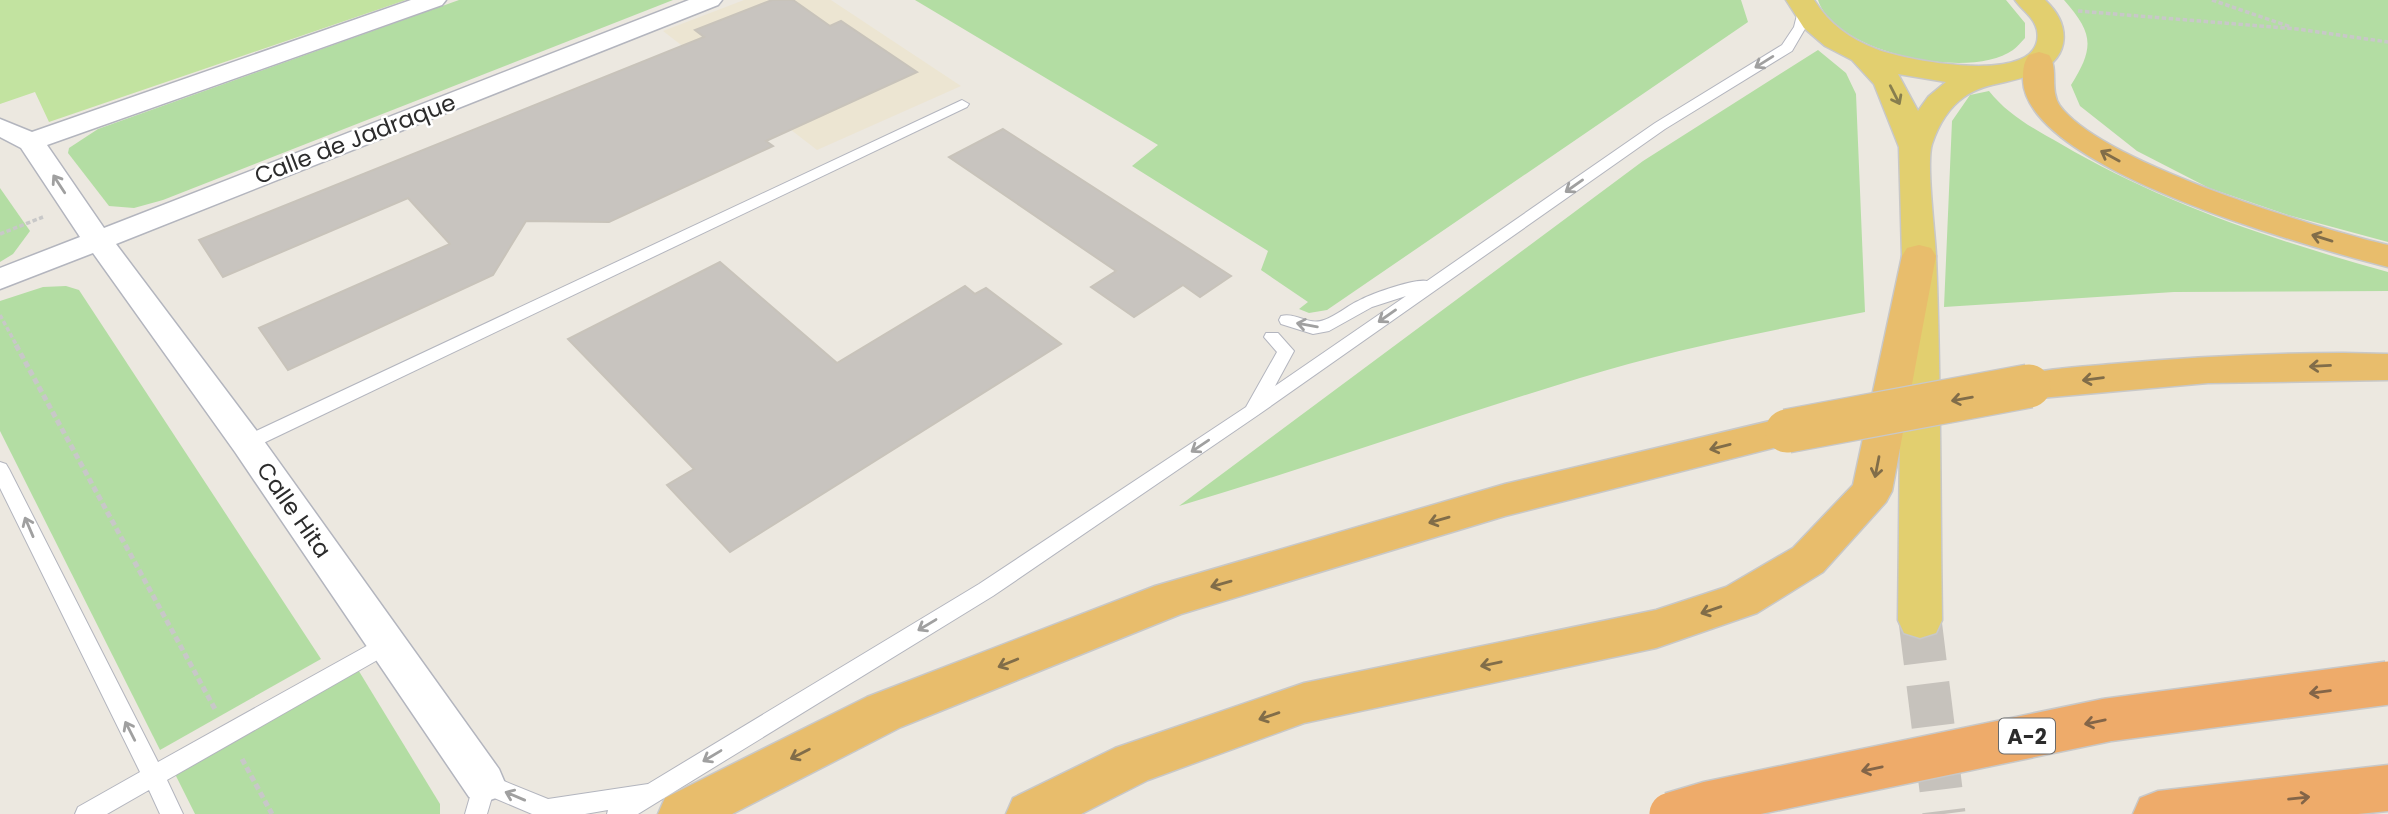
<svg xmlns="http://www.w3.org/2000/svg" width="2388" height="814" font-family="Poppins,sans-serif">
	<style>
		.education { fill: #ece5d2 }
		.green { fill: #b3dda3 }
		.pitch { fill: #c2e3a0 }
		.building { fill: #c8c4bf; stroke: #c8c3ba; stroke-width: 2 }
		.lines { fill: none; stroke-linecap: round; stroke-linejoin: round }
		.primary-tunnel { stroke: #c6c2bc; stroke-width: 43; stroke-dasharray: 43 21; stroke-linecap: butt }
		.service-casing { stroke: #b3b5be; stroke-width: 2 }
		.minor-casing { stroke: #b3b5be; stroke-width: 3 }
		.primary-casing { stroke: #c8c8c8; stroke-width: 3 }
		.trunk-casing { stroke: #c8c8c8; stroke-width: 3 }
		.motorway-casing { stroke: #c8c8c8; stroke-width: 3 }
		.path-far1 { stroke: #c8c8c8; stroke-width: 3.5; stroke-dasharray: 4.5 2.5; stroke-linecap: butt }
		.path { stroke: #c8c8c8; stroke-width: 5; stroke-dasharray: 6 3.5; stroke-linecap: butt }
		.service { fill: #fff; fill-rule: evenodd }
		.minor { fill: #fff; fill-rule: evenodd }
		.primary { fill: #e2cf6f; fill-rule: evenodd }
		.trunk { fill: #e8bd6c; fill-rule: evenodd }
		.motorway { fill: #eeab6a; fill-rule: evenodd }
		.trunk-bridge-casing { stroke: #c8c8c8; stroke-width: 46; stroke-linecap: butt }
		.motorway-bridge-casing { stroke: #c8c8c8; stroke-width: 46; stroke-linecap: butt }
		.trunk-bridge { stroke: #e8bd6c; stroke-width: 43 }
		.motorway-bridge { stroke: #eeab6a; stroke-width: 43 }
		.oneway { stroke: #a0a0a0 }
		.oneway2 { stroke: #877e4e }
		.oneway3 { stroke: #816d49 }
		.oneway4 { stroke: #836548 }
		.labels { text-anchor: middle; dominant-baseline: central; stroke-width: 5; stroke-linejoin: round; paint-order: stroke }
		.shield { fill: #fff; stroke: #6b6b6b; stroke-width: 2 }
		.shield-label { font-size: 21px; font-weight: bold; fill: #2c2c2c }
		.street-label { font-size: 23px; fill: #2c2c2c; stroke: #fff }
	</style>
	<rect width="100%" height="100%" fill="#ece8e0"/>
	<path class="education" d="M744 0H831L961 86 817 150 663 31Z"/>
	<g class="green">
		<path d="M459 0H673L163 200 134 208 109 206 68 153 69 148 98 129Z"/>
		<path d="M915 0H1741L1748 22 1327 310 1309 313 1299 309 1308 302 1261 270 1268 251 1132 166 1158 145Z"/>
		<path d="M1818 0H2006L2025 23V38C2021 42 2017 47 2013 50 1970 81 1835 53 1818 0Z"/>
		<path d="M2064 0H2388V242L2288 215 2209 188 2137 151 2080 106 2071 85C2095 47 2093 33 2064 0Z"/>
		<path d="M1818 50 1846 73 1856 94 1865 312C1769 331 1673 349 1580 378 1446 419 1314 466 1179 506L1643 161Z"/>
		<path d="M1989 91C2008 115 2034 129 2061 144 2161 203 2276 241 2388 272V291L2174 292 1944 307 1952 121 1970 95Z"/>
		<path d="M0 188 30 231 13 254 0 262Z"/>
		<path d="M66 286 79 290 321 659 160 750 0 431V301L43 287Z"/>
		<path d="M357 668 440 804V814H195L175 774Z"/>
	</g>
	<path class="pitch" d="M0 0H406L49 122 35 92 0 104Z"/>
	<g class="building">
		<path d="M772 0H793L830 26 841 21 917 72 766 141 773 146 609 222 526 221 493 275 288 370 259 328 450 244 408 198 223 277 199 240 704 37 695 30Z"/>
		<path d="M1003 129 1231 276 1200 297 1183 285 1134 317 1091 287 1116 271 949 157Z"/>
		<path d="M720 262 837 363 965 286 975 294 986 288 1061 344 730 552 667 485 694 469 568 339Z"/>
	</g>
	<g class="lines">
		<path class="primary-tunnel" d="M1920 620 1944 814"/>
		<defs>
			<g id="service">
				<path d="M1804 7 1810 11 1806 27 1792 51 1665 129 1258 415 993 596 638 814H607L608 810 585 814H532L492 797 487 814H465L476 776 484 773 548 799 648 784 979 584 1246 407 1277 352 1264 337 1266 333H1278L1294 351 1275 386 1406 296 1372 307 1329 331 1313 334 1281 324 1279 320 1281 316C1296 312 1309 326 1324 320 1336 316 1347 306 1358 301 1370 294 1415 278 1427 281L1655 123 1782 45 1794 27 1798 11Z"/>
				<path d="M962 100 969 104 967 107 253 448H241L238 443 241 438Z"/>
				<path d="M0 462 6 464 9 469 158 762 381 638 388 635 395 638 398 644 395 650 167 780 183 814H160L149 790 107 814H75L78 807 140 772 0 488Z"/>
			</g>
			<path id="minor" d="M411 0H446L442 5 47 145 104 228 689 0H722L718 5 116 244 259 434 499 769 505 783 499 797 484 802 469 797 235 452 93 253 0 289V268L80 237 21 148 0 137V119L32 132Z"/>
			<path id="primary" d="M1786 0H1814C1829 24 1850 39 1876 49 1903 60 2048 89 2037 30 2034 17 2023 11 2015 0H2045C2070 23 2072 56 2038 72 2013 84 1987 81 1964 97 1948 108 1938 126 1932 144 1926 162 1935 232 1936 255 1941 376 1940 498 1942 620L1936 633 1920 638 1904 633 1898 620 1902 256 1899 147 1874 84 1852 60 1825 46 1804 28ZM1898 74 1946 82 1928 97 1918 111Z"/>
			<g id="trunk">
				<path d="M2039 52 2049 55C2059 69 2049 90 2060 106 2102 163 2316 228 2388 245V267C2313 248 2026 169 2023 80 2023 71 2023 63 2029 55Z"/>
				<path d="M1919 245 1931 248 1936 256 1892 491 1886 502 1823 572 1757 613 1656 648 1304 723 1148 780 1081 814H1006L1013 798 1115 748 1304 683 1656 610 1726 587 1793 548 1853 485 1902 256 1907 248Z"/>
				<path d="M2343 353 2388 354V380L2208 383 2029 399 2016 395 2010 386 2016 377C2046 368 2080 367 2112 364 2189 357 2266 353 2343 353Z"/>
				<path d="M1787 417 1801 421 1807 431 1801 441 1505 516 1181 614 901 727 732 814H658L665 798 867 697 1155 586 1505 484Z"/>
			</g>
			<path id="motorway" d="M2388 765V811L2358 814H2133L2140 798 2158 791Z"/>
		</defs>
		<use href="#service" class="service-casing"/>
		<use href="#minor" class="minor-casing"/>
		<use href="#primary" class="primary-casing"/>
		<use href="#trunk" class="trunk-casing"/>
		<use href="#motorway" class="motorway-casing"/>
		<g class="path-far1">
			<path d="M2212 0 2291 27"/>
			<path d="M2078 11 2297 29 2388 42"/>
			<path d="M0 234 43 217"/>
			<path d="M0 315 17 346"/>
		</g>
		<g class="path">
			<path d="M16 345 215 709"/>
			<path d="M242 759 272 814"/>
		</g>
		<use href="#service" class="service"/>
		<use href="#minor" class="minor"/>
		<use href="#primary" class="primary"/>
		<use href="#trunk" class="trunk"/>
		<use href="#motorway" class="motorway"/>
		<defs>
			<path id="trunk-bridge" d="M1787 431 2029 386"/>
			<path id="motorway-bridge" d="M1671 814 1708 803 2107 720 2388 683"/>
		</defs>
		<use href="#trunk-bridge" class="trunk-bridge-casing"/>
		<use href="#motorway-bridge" class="motorway-bridge-casing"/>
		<use href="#trunk-bridge" class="trunk-bridge"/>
		<use href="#motorway-bridge" class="motorway-bridge"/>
	</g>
	<defs><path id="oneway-shaft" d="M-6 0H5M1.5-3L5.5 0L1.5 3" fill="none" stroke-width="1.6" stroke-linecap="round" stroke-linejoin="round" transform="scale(1.75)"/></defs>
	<g class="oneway">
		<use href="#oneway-shaft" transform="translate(1764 62) rotate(148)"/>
		<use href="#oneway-shaft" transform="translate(59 184) rotate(-123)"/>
		<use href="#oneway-shaft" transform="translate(1574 186) rotate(145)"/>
		<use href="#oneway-shaft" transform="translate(1387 316) rotate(145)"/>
		<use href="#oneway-shaft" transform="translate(1307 325) rotate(-170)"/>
		<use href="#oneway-shaft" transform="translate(1200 446) rotate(146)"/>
		<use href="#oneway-shaft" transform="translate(29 527) rotate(-113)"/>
		<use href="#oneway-shaft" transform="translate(927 625) rotate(149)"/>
		<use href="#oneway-shaft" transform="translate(130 731) rotate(-117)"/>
		<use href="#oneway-shaft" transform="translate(712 756) rotate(149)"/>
		<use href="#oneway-shaft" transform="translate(515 796) rotate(-157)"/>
	</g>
	<use class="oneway2" href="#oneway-shaft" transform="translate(1895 95) rotate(63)"/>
	<g class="oneway3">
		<use href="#oneway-shaft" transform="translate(2110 156) rotate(-151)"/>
		<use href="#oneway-shaft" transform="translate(2322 238) rotate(-163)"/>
		<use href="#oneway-shaft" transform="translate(2320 366) rotate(177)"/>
		<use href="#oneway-shaft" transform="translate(2093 379) rotate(173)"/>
		<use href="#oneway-shaft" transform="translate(1962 399) rotate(170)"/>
		<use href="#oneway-shaft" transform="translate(1720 447) rotate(166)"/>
		<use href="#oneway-shaft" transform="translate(1877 467) rotate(101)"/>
		<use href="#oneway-shaft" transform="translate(1439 520) rotate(164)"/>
		<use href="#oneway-shaft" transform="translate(1221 584) rotate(164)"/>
		<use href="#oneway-shaft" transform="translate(1711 610) rotate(161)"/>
		<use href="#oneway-shaft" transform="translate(1008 663) rotate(158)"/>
		<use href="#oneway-shaft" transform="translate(1491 664) rotate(168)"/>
		<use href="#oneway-shaft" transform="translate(1269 716) rotate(161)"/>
		<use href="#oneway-shaft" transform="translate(800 754) rotate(153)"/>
	</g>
	<g class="oneway4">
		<use href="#oneway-shaft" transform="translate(2320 692) rotate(173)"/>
		<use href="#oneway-shaft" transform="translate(2095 722) rotate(168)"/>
		<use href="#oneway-shaft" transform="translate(1872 769) rotate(168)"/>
		<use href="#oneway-shaft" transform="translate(2299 798) rotate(-6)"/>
	</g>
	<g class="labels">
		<rect class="shield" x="1999" y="718.5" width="56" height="35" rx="5"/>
		<g class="shield-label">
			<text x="2027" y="736">A-2</text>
		</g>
		<g class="street-label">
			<text transform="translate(355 139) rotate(-21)">Calle de Jadraque</text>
			<text transform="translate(294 510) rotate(55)">Calle Hita</text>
		</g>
	</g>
</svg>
